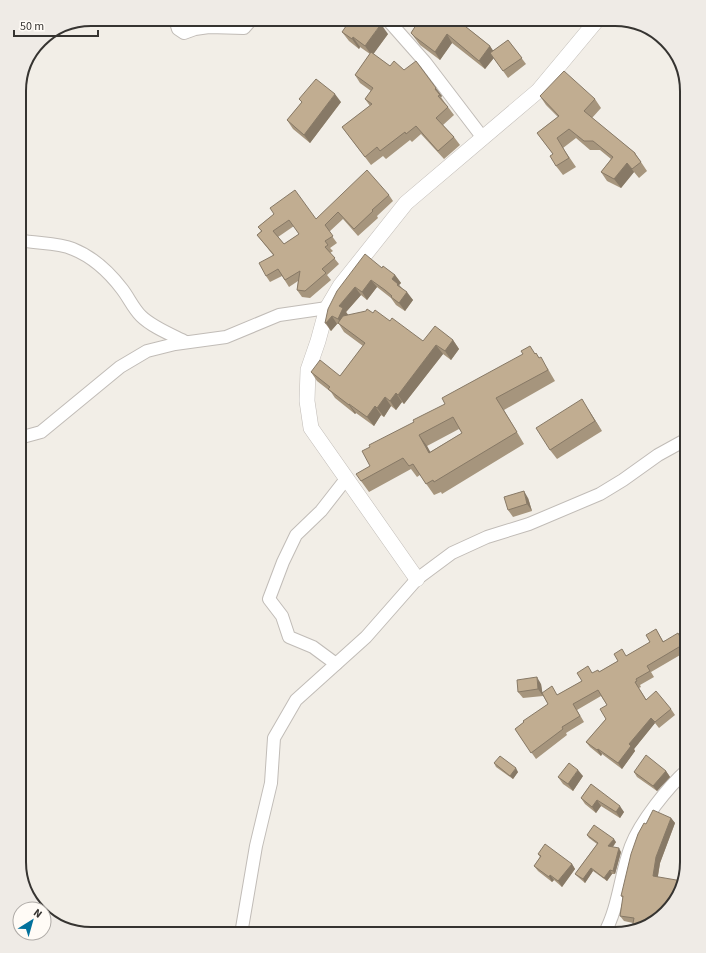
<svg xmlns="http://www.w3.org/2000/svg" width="706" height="953" font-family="'Source Sans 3',sans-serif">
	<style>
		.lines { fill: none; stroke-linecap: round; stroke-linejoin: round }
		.minor-casing { stroke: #c1bcb7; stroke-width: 14 }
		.tertiary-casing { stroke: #c1bcb7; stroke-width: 16 }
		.minor { stroke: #fff; stroke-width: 12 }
		.tertiary { stroke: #fff; stroke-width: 15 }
		.wall { fill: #a6957d; fill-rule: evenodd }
		.shaded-wall { fill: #877966 }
		.building { fill: #c1ad91; stroke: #877966; fill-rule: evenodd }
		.rim { fill: none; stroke: #363431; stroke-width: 2 }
	</style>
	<rect width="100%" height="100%" fill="#f2eee7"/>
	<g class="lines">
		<defs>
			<g id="minor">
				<path d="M175 19 178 29 184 33 195 29 209 27 244 28 252 19"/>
				<path d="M387 19 425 62 483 138"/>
				<path d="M19 240C37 244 57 242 73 249 93 257 109 272 122 289 129 298 133 308 141 316 152 327 172 335 186 342"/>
				<path d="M19 438 41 432 120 367 147 351 175 344 226 337 279 315 327 308"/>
				<path d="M336 664 313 647 289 637 282 616 269 599 283 562 296 535 321 511 346 479"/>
				<path d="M241 934 256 846 271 783 274 738 296 700 366 637 417 579 452 553 487 537 529 524 600 494 623 480 658 455 687 439"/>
				<path d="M604 934C619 907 620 875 631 846 640 822 668 787 687 770"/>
			</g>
			<path id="tertiary" d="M417 579 311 428 307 401 308 370 318 341 327 308 340 286 406 203 538 91 598 19"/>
		</defs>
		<use href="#minor" class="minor-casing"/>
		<use href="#tertiary" class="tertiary-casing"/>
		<use href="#minor" class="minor"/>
		<use href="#tertiary" class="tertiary"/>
	</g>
	<g class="wall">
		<path d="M420 19H463L460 22 490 46 493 51 508 40 526 64 508 78 494 58 485 69 452 43 440 60 420 45 411 33Z"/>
		<path d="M511 19H528L522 27Z"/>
		<path d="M342 32 388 34 373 54 390 66 404 70 442 96 441 97 445 103 454 115 443 125 454 137 460 145 444 159 421 134 412 142 410 140 386 159 383 156 371 165 342 127 370 106 365 99 371 91 360 83 355 75 370 54 360 47 359 49 349 41Z"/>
		<path d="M540 96 595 99 601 108 592 118 635 153 647 171 639 178 634 172 621 188 607 181 601 172 611 159 600 150H590L576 138 563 148 576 167 563 175 556 166 553 154 537 133 558 117 546 105Z"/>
		<path d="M299 99 341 102 310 143 293 129 287 120 302 102Z"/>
		<path d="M389 195 393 201 377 216 378 218 358 236 343 219 329 232 337 243 330 248 333 251 330 253 339 264 327 275 331 280 310 298 302 297 297 290 298 281 289 287 282 276 270 282 266 276 273 255 257 235 261 231 258 227 274 214 316 219ZM294 226 299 234 284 244 278 237Z"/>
		<path d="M382 268 395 275 401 283 399 285 413 300 405 311 396 305 391 298 377 287 367 300 361 295 346 312 348 315 373 313 390 321 423 341 453 340 459 349 451 360 443 354 404 404 402 402 396 410 391 406 384 417 381 415 374 426 356 413 355 414 335 398 331 392 317 381 311 372 340 376 363 346 344 332 339 324H337L331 331 325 323 337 291Z"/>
		<path d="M535 353 548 369 555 381 504 410 524 444 442 494 441 492 434 495 420 475 417 477 411 469 369 492 361 481 370 466 414 422ZM459 429 462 433 430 452 427 446Z"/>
		<path d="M588 409 602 431 557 459 550 450Z"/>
		<path d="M528 498 532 511 513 517 508 510Z"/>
		<path d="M656 629 663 641 682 639 687 648V651L651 672 654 677 640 685 641 687 639 688 646 699 671 709 675 715 659 728 655 723 634 749 635 751 622 769 602 754 601 756 590 747 586 742 606 719 607 705 601 696 577 710 584 722 566 733 567 735 536 759 515 729 548 704 542 694 543 696 523 698 518 692 541 684 542 693 557 695 582 681 593 673 599 672 650 642Z"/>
		<path d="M494 763 518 772 513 779 496 767Z"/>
		<path d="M666 771 670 777 657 791 637 777 634 772Z"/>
		<path d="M583 776 573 791 563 784 558 777Z"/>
		<path d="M591 784 624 812 620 818 601 806 596 813 585 804 581 798Z"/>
		<path d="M671 818 675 823 660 863 658 876 633 923 624 921 620 916 623 898 621 896 646 824Z"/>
		<path d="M587 835 616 842 613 847 621 852 615 874H612L607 881 593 871 585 883 578 877 575 874 597 844 589 838Z"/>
		<path d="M538 854 572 864 575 869 562 887 554 880 552 882 538 871 534 866 540 857Z"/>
	</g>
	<g class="shaded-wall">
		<path d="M455 19H463L459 25Z"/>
		<path d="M517 19H528L522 27Z"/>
		<path d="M381 24 388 34 372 56 365 46Z"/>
		<path d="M447 34 452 43 440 60 435 52Z"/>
		<path d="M353 37 360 47 359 49 352 39Z"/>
		<path d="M490 46 496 55 485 69 479 61Z"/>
		<path d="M436 88 442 96 441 97 435 89Z"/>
		<path d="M335 94 341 102 310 143 304 135Z"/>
		<path d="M627 163 634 172 621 188 614 179Z"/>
		<path d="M395 275 401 283 399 285 404 291 392 279Z"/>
		<path d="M371 280 377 287 367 300 362 292Z"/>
		<path d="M355 287 361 295 346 312 349 316 343 327 338 319 339 306Z"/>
		<path d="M407 292 413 300 405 311 399 303Z"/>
		<path d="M332 316 337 324 331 331 326 323Z"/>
		<path d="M453 340 459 349 451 360 445 351Z"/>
		<path d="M436 345 443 354 404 404 398 395Z"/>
		<path d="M396 393 402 402 396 410 390 401Z"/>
		<path d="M385 397 391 406 384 417 377 408Z"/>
		<path d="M582 399 588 409 602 431 595 421Z"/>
		<path d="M349 404 356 413 355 414 349 405Z"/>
		<path d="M375 406 381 415 374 426 367 417Z"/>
		<path d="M419 435 427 446 437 464 429 453Z"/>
		<path d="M524 491 528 498 532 511 527 504Z"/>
		<path d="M537 677 541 684 543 696 538 689Z"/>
		<path d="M651 718 655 723 634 749 635 751 622 769 618 763 629 744Z"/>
		<path d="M598 749 602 754 601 756 597 750Z"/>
		<path d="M516 768 518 772 513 779 510 776Z"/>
		<path d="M578 770 583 776 573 791 568 784Z"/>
		<path d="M666 771 670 777 657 791 653 786Z"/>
		<path d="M597 800 601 806 596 813 592 807Z"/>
		<path d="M620 806 624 812 620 818 616 812Z"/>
		<path d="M671 818 675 823 660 863 657 881 653 876 656 857Z"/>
		<path d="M614 839 616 842 611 849 608 846Z"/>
		<path d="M619 848 621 852 615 874 613 871Z"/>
		<path d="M572 864 575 869 562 887 558 881Z"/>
		<path d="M591 868 593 871 585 883 583 879Z"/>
		<path d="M610 870 612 874 607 881 604 878Z"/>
		<path d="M550 875 554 880 552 882 549 877Z"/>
	</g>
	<g class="building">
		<path d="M351 19H378L381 24 365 46 353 37 352 39 342 32Z"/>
		<path d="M420 19H456L490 46 479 61 447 34 435 52 415 37 411 33Z"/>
		<path d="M508 40 522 58 503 71 490 53Z"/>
		<path d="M371 52 390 66 394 61 404 70 416 61 436 88 435 89 440 95 438 96 448 107 436 118 454 137 438 151 416 126 406 134 405 132 380 151 377 147 365 157 342 127 372 104 365 99 373 88 355 75Z"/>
		<path d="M564 71 595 99 584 111 635 153V154L641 162 632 169 627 163 614 179 601 172 613 157 593 141H584L569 129 557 138 569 158 556 166 550 156 553 154 537 133 559 116 540 96Z"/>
		<path d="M316 79 335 94 304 135 287 120 302 102 299 99Z"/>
		<path d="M367 170 389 195 372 210 373 211 354 229 338 212 325 225 333 236 325 241 328 245 325 247 335 258 322 269 326 273 305 291 297 290 300 271 285 280 278 269 266 276 259 263 274 255 257 235 262 231 258 227 274 214 270 208 295 190 316 219ZM289 220 299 234 284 244 273 231Z"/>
		<path d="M365 254 382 268 383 266 395 275 392 279 398 284 397 285 407 292 399 303 391 297 392 296 385 290 371 280 362 292 355 287 339 306 343 308 338 319 332 316 326 323H325L328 309 337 291Z"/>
		<path d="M367 309 373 313 375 310 390 321 392 318 423 341 435 326 453 340 445 351 436 345 398 395 396 393 390 401 385 397 377 408 375 406 367 417 349 404V405L328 389 330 387 311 372 320 360 340 376 365 343 338 323 343 316 366 311Z"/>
		<path d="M530 346 535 354 536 353 539 358 541 357 548 370 496 398 517 432 434 482 433 480 426 484 413 464 409 466 403 458 361 481 356 474 370 466 362 451 370 447 369 445 414 422 413 420 445 404 442 398 523 354 521 351ZM453 417 462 433 429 453 419 435Z"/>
		<path d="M582 399 595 421 550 450 536 428Z"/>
		<path d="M524 491 527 504 508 510 504 497Z"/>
		<path d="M656 629 663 642 678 633 684 644 647 666 650 671 636 679 637 681 635 682 646 700 656 691 671 709 655 722 651 718 629 744 631 746 618 763 598 749 597 750 586 742 606 719 600 709 607 705 598 690 573 704 580 716 562 727 563 729 531 753 515 729 524 722 523 721 548 704 542 693 552 686 557 695 582 681 577 673 588 666 592 673 598 670 599 672 618 661 614 654 622 649 626 656 650 642 646 635Z"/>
		<path d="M537 677 538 689 518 692 517 680Z"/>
		<path d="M646 755 666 771 653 786 634 772Z"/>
		<path d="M500 756 516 768 510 776 494 763Z"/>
		<path d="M569 763 578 770 568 784 558 777Z"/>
		<path d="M591 784 620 806 616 812 597 800 592 807 581 798Z"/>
		<path d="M653 810 671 818 656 857 653 876 682 881 677 898 651 924 632 929 634 918 620 916 623 896H621L631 854 638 834 644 823 646 824Z"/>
		<path d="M594 825 614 839 608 846 619 848 613 871 610 870 604 878 591 868 583 879 575 874 598 843 587 835Z"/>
		<path d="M545 844 572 864 558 881 550 875 549 877 534 866 541 856 538 854Z"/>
	</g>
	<path d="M0 0H706V953H0ZM91 26H615A65 65 0 0 1 680 91V862A65 65 0 0 1 615 927H91A65 65 0 0 1 26 862V91A65 65 0 0 1 91 26Z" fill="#efebe6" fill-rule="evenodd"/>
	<path class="rim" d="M91 26H615A65 65 0 0 1 680 91V862A65 65 0 0 1 615 927H91A65 65 0 0 1 26 862V91A65 65 0 0 1 91 26Z"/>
	<g transform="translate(32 921) rotate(37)"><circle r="19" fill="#fffbf6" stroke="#afaba7"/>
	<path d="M0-3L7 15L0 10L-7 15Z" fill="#02719c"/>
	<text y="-6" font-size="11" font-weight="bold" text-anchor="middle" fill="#363431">N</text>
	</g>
	<path d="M14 30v6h84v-6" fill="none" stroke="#363431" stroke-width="2"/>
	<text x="20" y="30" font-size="12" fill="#363431" stroke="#fffbf6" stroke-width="3" paint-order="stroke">50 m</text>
</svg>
